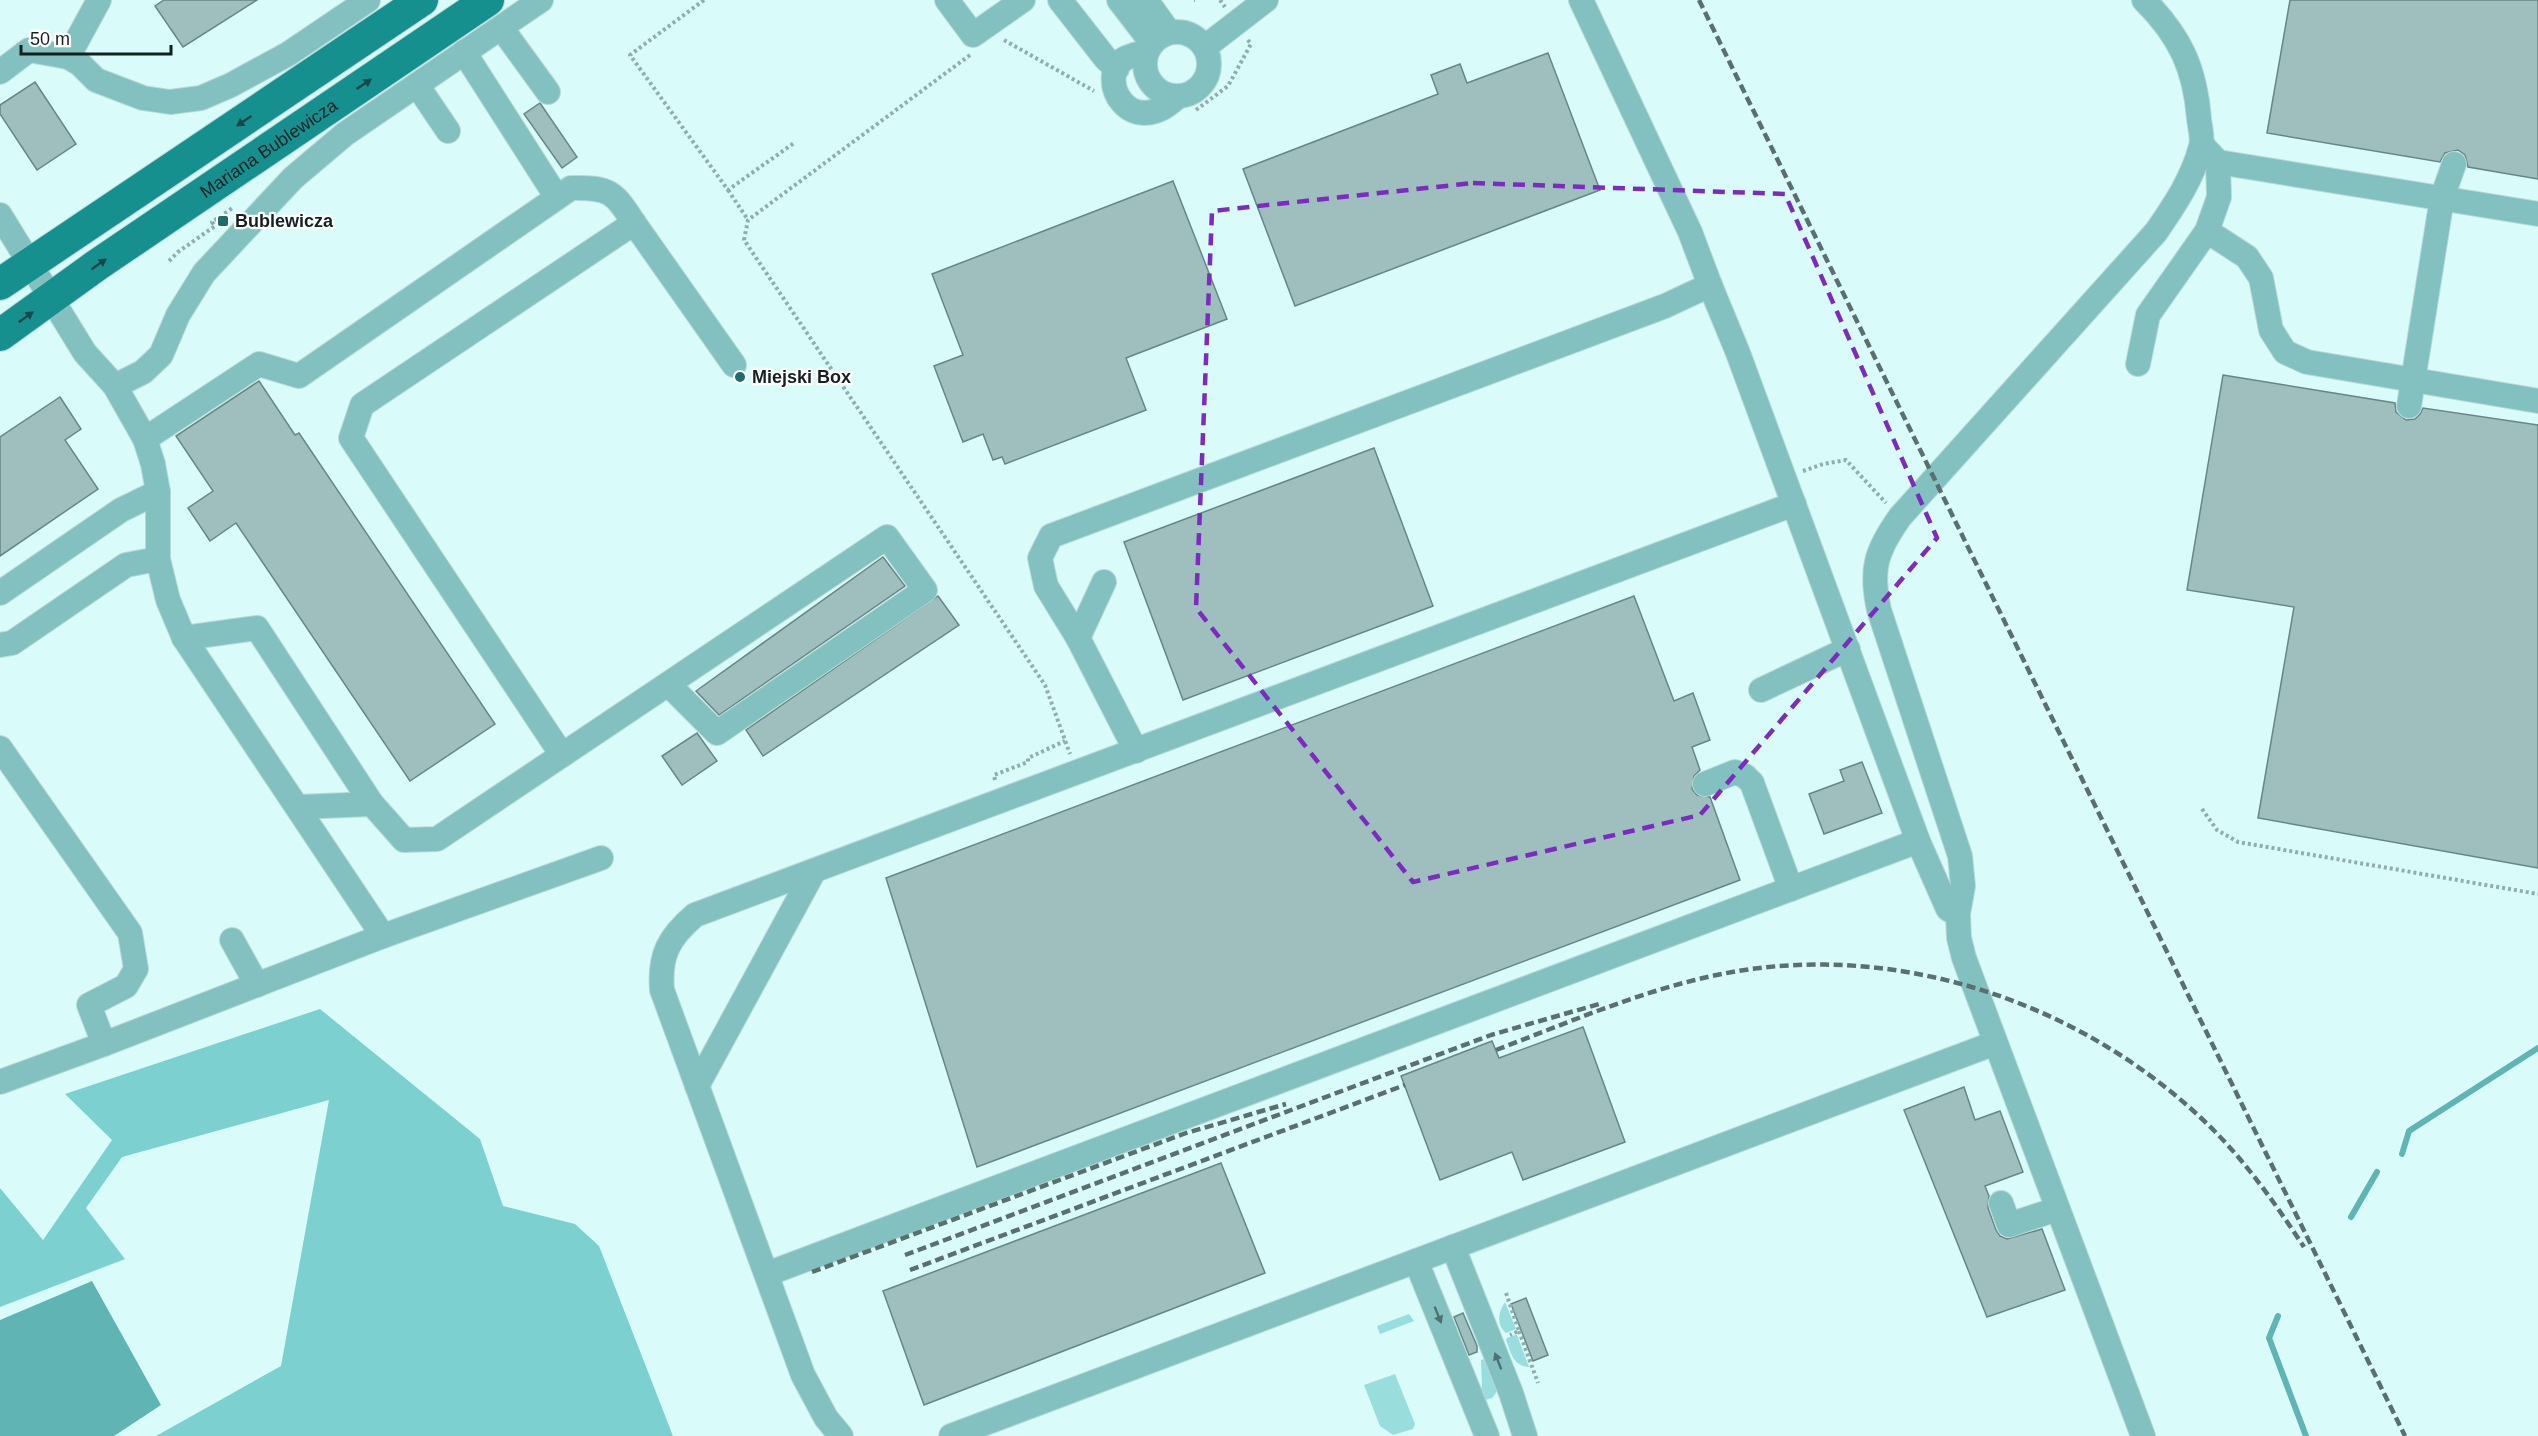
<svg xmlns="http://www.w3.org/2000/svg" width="2538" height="1436" font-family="Arial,sans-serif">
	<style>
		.green { fill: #99dddc }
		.forest { fill: #7cd1d0 }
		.water { fill: #60b4b4 }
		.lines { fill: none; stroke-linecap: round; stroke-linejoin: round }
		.stream { stroke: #60b4b4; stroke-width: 6 }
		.building { fill: #9ebfbe; stroke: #678786; stroke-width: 1.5 }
		.minor-casing { stroke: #b9d9d8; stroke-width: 26 }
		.major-casing { stroke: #b9d9d8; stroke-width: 34 }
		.path { stroke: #92adad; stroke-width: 4; stroke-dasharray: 3 3; stroke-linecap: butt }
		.minor { stroke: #82c1c0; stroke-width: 24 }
		.major { stroke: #168f8f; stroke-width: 32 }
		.rail { stroke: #5b6f6f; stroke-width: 4.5; stroke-dasharray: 9 4.5; stroke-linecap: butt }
		.oneway { fill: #154848 }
		.oneway2 { fill: #4b7170 }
		.marked { fill: none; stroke: #7b2cbf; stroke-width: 4.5; stroke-dasharray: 12 8; stroke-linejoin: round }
		.poi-dot { fill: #206c6c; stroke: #fff; stroke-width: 2 }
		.labels { text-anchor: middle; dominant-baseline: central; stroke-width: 4.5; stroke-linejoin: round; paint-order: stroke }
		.street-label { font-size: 18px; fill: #142121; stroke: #fff }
		.poi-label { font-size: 18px; font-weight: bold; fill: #142121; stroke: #fff; text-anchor: start }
	</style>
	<rect width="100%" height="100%" fill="#d9fcfb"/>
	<g class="green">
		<path d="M1505 1302 1516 1329 1506 1333C1496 1325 1498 1312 1505 1302Z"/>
		<path d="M1409 1314 1414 1321 1380 1334 1377 1326Z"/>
		<path d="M1515 1335H1517L1529 1367C1513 1366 1511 1353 1506 1340L1507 1338Z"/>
		<path d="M1487 1358 1498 1390 1492 1398 1482 1401 1476 1393 1482 1387 1481 1360Z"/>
		<path d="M1395 1374 1415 1424 1413 1429 1393 1435 1380 1426 1364 1385Z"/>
	</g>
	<path class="forest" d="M320 1009 480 1139 503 1206 575 1224 599 1246 673 1436H156L281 1366 329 1100 122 1157 86 1208 125 1259 0 1307V1188L43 1240 112 1140 65 1094Z"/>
	<path class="water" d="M92 1281 161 1405 114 1436H0V1320Z"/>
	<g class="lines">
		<g class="stream">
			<path d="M2402 1154 2409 1131 2538 1048"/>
			<path d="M2351 1217 2377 1172"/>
			<path d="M2278 1316 2269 1338 2306 1436"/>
		</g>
	</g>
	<g class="building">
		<path d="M164 0H257L183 47 155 6Z"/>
		<path d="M2290 0H2538V179L2468 167 2465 155 2458 150 2445 153 2440 162 2267 133Z"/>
		<path d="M1548 53 1600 190 1295 306 1243 169 1438 94 1431 75 1460 64 1467 83Z"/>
		<path d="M35 82 76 144 37 170 0 114V105Z"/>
		<path d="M540 103 577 157 562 168 524 114Z"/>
		<path d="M1173 181 1227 319 1126 358 1146 410 1005 464 1002 457 993 460 983 434 963 442 934 366 963 355 932 274Z"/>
		<path d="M2223 375 2395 403 2396 412 2406 420 2415 419 2420 414 2423 408 2538 425V868L2258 818 2294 607 2187 590Z"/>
		<path d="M259 381 295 435 299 433 495 724 410 781 236 523 210 541 188 508 213 491 176 436Z"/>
		<path d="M60 397 81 429 65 440 98 489 0 556V437Z"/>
		<path d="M1374 448 1433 606 1183 700 1124 542Z"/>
		<path d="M883 557 905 586 719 715 696 691Z"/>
		<path d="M938 596 959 625 763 756 746 730Z"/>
		<path d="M1634 596 1674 701 1693 693 1710 740 1692 747 1700 770 1694 776 1692 789 1697 795 1710 797 1740 880 977 1167 886 878Z"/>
		<path d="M697 733 717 761 682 785 662 756Z"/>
		<path d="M1862 762 1882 813 1824 834 1809 794 1844 781 1840 770Z"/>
		<path d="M1583 1027 1625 1142 1523 1180 1512 1152 1440 1180 1401 1076 1492 1041 1499 1058Z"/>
		<path d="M1964 1087 1975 1120 2000 1111 2023 1172 1985 1186 1989 1196 1988 1208 1996 1230 2000 1236 2007 1239 2042 1229 2065 1290 1987 1317 1904 1110Z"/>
		<path d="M1221 1163 1265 1273 924 1405 883 1291Z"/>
		<path d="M1526 1298 1548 1355 1533 1361 1511 1304Z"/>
		<path d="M1463 1313 1477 1346V1352L1469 1355 1454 1317Z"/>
	</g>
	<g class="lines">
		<defs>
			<g id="minor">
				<path d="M947 0 973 35 1023 0"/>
				<path d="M1060 0 1106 59 1117 69"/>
				<path d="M1119 0 1152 43"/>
				<path d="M1146 0 1169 32"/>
				<path d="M1581 0 1690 232 1710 285"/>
				<circle cx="1177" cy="64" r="32"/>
				<path d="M508 37 548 92"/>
				<path d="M1205 47 1266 0"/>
				<path d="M464 52 556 196"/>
				<path d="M1146 52C1139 54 1131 55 1124 59 1095 79 1131 143 1178 96"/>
				<path d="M68 57 99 0"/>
				<path d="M0 72 29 50 68 57 80 64 96 80 143 98 170 102 201 98 231 85 288 54 368 0"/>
				<path d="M417 85 448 131"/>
				<path d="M2202 145 2218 162 2538 214"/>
				<path d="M0 215 85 353 115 386 145 439 153 464 158 492V559L168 600 184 638 383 936"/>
				<path d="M634 223 734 365"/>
				<path d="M2207 231 2247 257 2261 278 2271 330 2285 352 2307 362 2538 401"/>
				<path d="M2138 364 2148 315 2207 231 2219 197 2218 162"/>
				<path d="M115 386 143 372 161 355 178 315 204 273 293 178 345 134 541 0"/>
				<path d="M2409 406 2442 198 2454 164"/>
				<path d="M145 439 259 364 299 376 571 188C610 187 614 192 634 223L362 405 351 438 562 755"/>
				<path d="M0 593 121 510 158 492"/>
				<path d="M184 638 257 628 372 804 404 840 437 839 887 537 925 590 717 733 668 684"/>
				<path d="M1078 638 1104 582"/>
				<path d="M0 645 12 643 126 565 158 559"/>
				<path d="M1761 690 1848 649"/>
				<path d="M0 748 130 933 136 969 126 986 89 1005 104 1044"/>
				<path d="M1136 751 1078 638 1046 586 1040 558 1051 536 1665 306 1710 285 1738 353 1918 841 1948 909 1958 914"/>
				<path d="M1705 784 1735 772 1745 776 1752 783 1791 889"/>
				<path d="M298 807 372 804"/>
				<path d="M232 940 257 985"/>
				<path d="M0 1082 104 1044 383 936 601 858"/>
				<path d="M697 1086 814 871"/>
				<path d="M2001 1203 2009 1225 2057 1209"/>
				<path d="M1453 1247 1511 1393 1525 1436"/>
				<path d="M1416 1261 1487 1436"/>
				<path d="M767 1274 1918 841"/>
				<path d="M841 1436 826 1418 803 1375 662 990C659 955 669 937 695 915L1794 504"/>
				<path d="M951 1436 1995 1043"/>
				<path d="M2143 1436 1964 958 1959 938 1958 914 1963 886 1960 856 1879 610C1870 569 1876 551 1900 517L2156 232C2174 206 2193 178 2201 146 2203 138 2200 127 2199 119 2195 68 2180 36 2144 0"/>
			</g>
			<g id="major">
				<path d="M0 284 422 0"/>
				<path id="s1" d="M0 335 97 265 488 0"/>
			</g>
		</defs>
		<use href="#minor" class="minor-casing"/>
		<use href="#major" class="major-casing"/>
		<g class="path">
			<path d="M704 0 630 55 728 190 794 143"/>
			<path d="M1194 0H1195"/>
			<path d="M1220 0 1225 7"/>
			<path d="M1004 40 1094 91"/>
			<path d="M970 55 748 220 744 240 1045 685 1070 754"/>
			<path d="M1196 110 1228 86 1251 44 1247 39"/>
			<path d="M728 190 748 220"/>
			<path d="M169 261 178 252 215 226 212 222 234 207"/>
			<path d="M1803 471 1823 464 1846 460 1886 503"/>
			<path d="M995 780 994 775 1028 762V758L1065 741"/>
			<path d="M2202 809 2217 830 2238 842 2538 894"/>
			<path d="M1506 1293 1519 1331 1510 1335"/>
			<path d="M1519 1331 1538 1383"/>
		</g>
		<use href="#minor" class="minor"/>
		<use href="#major" class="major"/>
		<g class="rail">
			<path d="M1699 0 2405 1436"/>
			<path d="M1496 1050C1575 1020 1654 985 1738 971 1903 944 2078 1003 2200 1117 2241 1155 2273 1200 2304 1247"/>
			<path d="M905 1255 1491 1035 1599 1004"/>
			<path d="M910 1270 1405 1085"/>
			<path d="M812 1272 1186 1133 1286 1104"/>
		</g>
	</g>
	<defs><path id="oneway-solid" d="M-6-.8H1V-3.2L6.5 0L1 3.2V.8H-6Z" transform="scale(1.5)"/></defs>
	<g class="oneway">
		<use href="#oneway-solid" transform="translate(364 84) rotate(-34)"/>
		<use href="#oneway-solid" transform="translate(244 121) rotate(146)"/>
		<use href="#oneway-solid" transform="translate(99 264) rotate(-35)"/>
		<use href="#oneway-solid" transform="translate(26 317) rotate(-36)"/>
	</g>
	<g class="oneway2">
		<use href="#oneway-solid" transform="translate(1438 1315) rotate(68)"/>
		<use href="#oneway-solid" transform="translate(1498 1361) rotate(-111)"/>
	</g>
	<path class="marked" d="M1473 183 1785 194 1937 538 1700 815 1413 882 1196 608 1212 211Z"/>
	<g class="poi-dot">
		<rect x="217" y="215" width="12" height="12" rx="3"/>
		<circle cx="740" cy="377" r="6"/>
	</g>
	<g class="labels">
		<g class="street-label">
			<text stroke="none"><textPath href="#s1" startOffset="327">Mariana Bublewicza</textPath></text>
		</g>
		<g class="poi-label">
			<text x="235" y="221">Bublewicza</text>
			<text x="752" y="377">Miejski Box</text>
		</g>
	</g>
	<path d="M21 45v9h150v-9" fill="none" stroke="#142121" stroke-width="3"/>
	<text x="30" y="45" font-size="18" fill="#142121" stroke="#ffffff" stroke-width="4.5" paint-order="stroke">50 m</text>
</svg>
